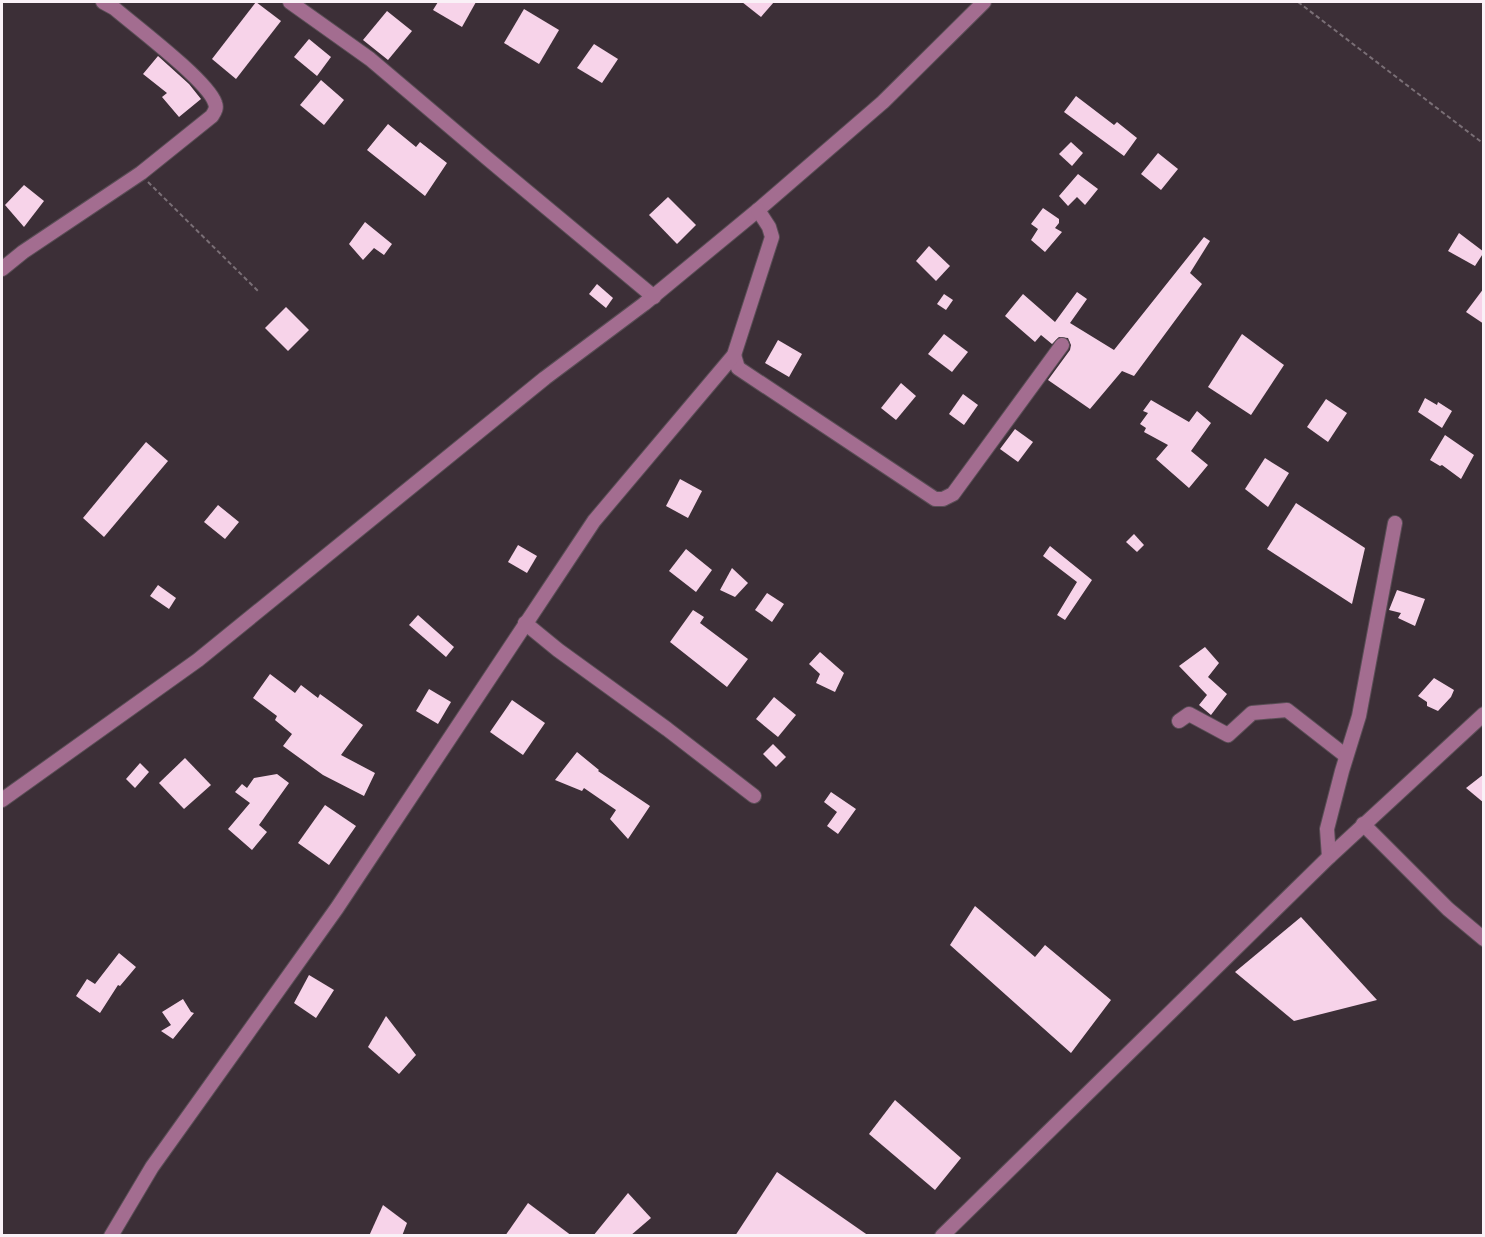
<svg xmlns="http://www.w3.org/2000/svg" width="1485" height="1237" font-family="Raleway,sans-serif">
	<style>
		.building { fill: #f7d3e9 }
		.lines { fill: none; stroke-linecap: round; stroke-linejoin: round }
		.minor-casing { stroke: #5a4e56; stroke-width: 16 }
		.path { stroke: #7a6f76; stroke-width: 2; stroke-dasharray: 4.5 3; stroke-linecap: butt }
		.minor { stroke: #a36d90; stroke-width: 14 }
	</style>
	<rect width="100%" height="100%" fill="#3c2f37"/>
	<g class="building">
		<path d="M256 2 281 21 236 79 212 59Z"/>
		<path d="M438 2H476L462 27 433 10Z"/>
		<path d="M742 2H774L761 17Z"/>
		<path d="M524 9 559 30 539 64 504 43Z"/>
		<path d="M387 11 412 31 388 60 363 40Z"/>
		<path d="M309 39 331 57 317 76 294 57Z"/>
		<path d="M594 44 618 59 602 83 577 68Z"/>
		<path d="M158 56 189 84 201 99 179 117 162 97 167 93 143 74Z"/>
		<path d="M321 80 344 100 324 125 300 105Z"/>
		<path d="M1076 96 1114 125 1117 122 1137 138 1124 156 1064 112Z"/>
		<path d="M388 124 416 147 420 142 447 163 425 196 367 150Z"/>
		<path d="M1071 142 1083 153 1072 166 1059 154Z"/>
		<path d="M1158 153 1178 169 1161 190 1141 174Z"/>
		<path d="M1078 174 1098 189 1085 205 1077 197 1068 206 1059 196Z"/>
		<path d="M24 185 44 201 24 227 5 205Z"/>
		<path d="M668 197 696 225 677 244 649 215Z"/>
		<path d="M1043 208 1059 219V223L1055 228 1062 232 1045 252 1031 240 1038 229 1031 224Z"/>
		<path d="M365 222 392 244 384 255 374 248 363 260 349 244Z"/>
		<path d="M1459 233 1484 252 1475 266 1448 251Z"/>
		<path d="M1204 237 1210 241 1190 273 1202 284 1134 376 1122 371 1090 409 1048 380 1070 350 1071 345 1068 338 1059 337 1052 344 1041 335 1035 342 1005 316 1023 294 1055 322 1077 292 1087 299 1070 323 1114 350Z"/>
		<path d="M929 246 950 266 936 281 916 261Z"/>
		<path d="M597 284 613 298 606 308 589 294Z"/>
		<path d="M1484 288V324L1466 312Z"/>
		<path d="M944 294 953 300 946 310 937 304Z"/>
		<path d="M286 307 309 330 288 351 265 328Z"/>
		<path d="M944 334 968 352 952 372 928 354Z"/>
		<path d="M1242 334 1284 365 1251 415 1208 387Z"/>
		<path d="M778 340 802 354 789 377 765 363Z"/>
		<path d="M901 383 916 396 896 420 881 408Z"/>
		<path d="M963 394 978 405 964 425 949 414Z"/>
		<path d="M1425 398 1437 405 1438 402 1452 411 1442 428 1418 412Z"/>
		<path d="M1326 399 1347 413 1328 442 1307 427Z"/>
		<path d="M1151 400 1189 422 1197 411 1211 423 1191 451 1208 465 1189 488 1156 459 1168 445 1144 432 1146 428 1140 424 1148 413 1143 411Z"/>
		<path d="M1015 429 1033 442 1018 462 1000 449Z"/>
		<path d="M1445 435 1474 455 1461 479 1442 465 1440 466 1430 460Z"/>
		<path d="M146 442 168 461 104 537 83 518Z"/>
		<path d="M1265 458 1289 473 1268 507 1245 489Z"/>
		<path d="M680 479 702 491 688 518 666 506Z"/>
		<path d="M1296 503 1365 548 1352 604 1267 549Z"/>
		<path d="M218 505 239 522 225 539 204 522Z"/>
		<path d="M1134 534 1144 545 1137 552 1126 542Z"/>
		<path d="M518 545 537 556 527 573 508 562Z"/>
		<path d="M1050 546 1092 580 1065 620 1057 615 1077 582 1043 556Z"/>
		<path d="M686 549 712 570 696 592 669 571Z"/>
		<path d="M732 568 748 583 735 597 720 590Z"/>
		<path d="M158 585 176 598 169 609 150 596Z"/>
		<path d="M1397 590 1425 599 1415 626 1398 618 1401 613 1389 610Z"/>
		<path d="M767 593 784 604 772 622 755 610Z"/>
		<path d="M693 610 704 617 700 623 748 659 727 687 670 642Z"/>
		<path d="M418 615 454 647 446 657 409 625Z"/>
		<path d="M1205 647 1219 663 1208 677 1227 694 1211 715 1199 705 1207 695 1179 666Z"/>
		<path d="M820 652 844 673 835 692 816 683 820 674 809 664Z"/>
		<path d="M270 674 295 693 301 685 318 698 320 694 363 725 341 755 375 773 364 796 323 775 283 746 292 734 275 720 277 716 253 698Z"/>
		<path d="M1434 678 1454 690 1451 697 1438 711 1427 706V702L1418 696Z"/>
		<path d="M429 689 451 702 438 724 416 711Z"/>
		<path d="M774 697 796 715 778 737 756 719Z"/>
		<path d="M512 700 545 723 523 755 490 732Z"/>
		<path d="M773 744 786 757 776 767 763 754Z"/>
		<path d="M577 752 599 770 598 771 650 806 628 839 610 819 616 810 584 788 582 791 555 780Z"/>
		<path d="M185 758 211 785 184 809 159 783Z"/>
		<path d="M140 763 149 772 135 788 126 779Z"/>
		<path d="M277 774 289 783 259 825 267 832 252 850 228 829 250 803 235 792 242 784 247 788 254 778Z"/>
		<path d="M1484 774V803L1466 788Z"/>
		<path d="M831 792 856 809 838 834 827 826 837 812 824 802Z"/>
		<path d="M325 805 356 826 329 865 298 843Z"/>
		<path d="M975 906 1035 957 1045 945 1111 1000 1071 1053 950 945Z"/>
		<path d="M1301 917 1377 1000 1294 1021 1235 972Z"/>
		<path d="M119 953 136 967 120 986 118 985 100 1013 76 996 87 979 95 984Z"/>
		<path d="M309 975 334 990 316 1018 294 1003Z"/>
		<path d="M183 999 191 1012 194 1013 173 1039 161 1031 171 1025 162 1012Z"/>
		<path d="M386 1016 416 1055 399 1074 368 1047Z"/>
		<path d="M895 1100 961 1158 935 1190 869 1134Z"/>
		<path d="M777 1172 869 1236H735Z"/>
		<path d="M628 1193 651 1218 630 1236H593Z"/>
		<path d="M528 1203 572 1236H505Z"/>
		<path d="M383 1205 407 1223 402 1236H369Z"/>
	</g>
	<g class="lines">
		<defs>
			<g id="minor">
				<path d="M290 2 370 59 488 159 654 297"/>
				<path d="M2 269 23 252 141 173 212 116C215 111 217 108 215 103 208 81 135 26 114 8L103 2"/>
				<path d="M734 355 738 368 935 499H943L953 494 1062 345"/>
				<path d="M525 623 558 650 667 729 754 796"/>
				<path d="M1179 721 1189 714 1228 735 1252 713 1287 710 1346 756"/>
				<path d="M2 800 198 660 545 378 644 304 758 210 883 102 984 2"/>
				<path d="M1363 824 1448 909 1484 939"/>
				<path d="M1329 857 1327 829 1342 771 1359 716 1395 523"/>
				<path d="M111 1236 152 1167 337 908 594 521 734 355 772 237 769 227 758 210"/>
				<path d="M942 1236 1329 857 1484 714"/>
			</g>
		</defs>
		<use href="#minor" class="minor-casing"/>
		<g class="path">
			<path d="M1298 2 1484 144"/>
			<path d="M148 182 258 291"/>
		</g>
		<use href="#minor" class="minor"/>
	</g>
	<rect width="1485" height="1237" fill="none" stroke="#faf1f7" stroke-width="6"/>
</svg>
